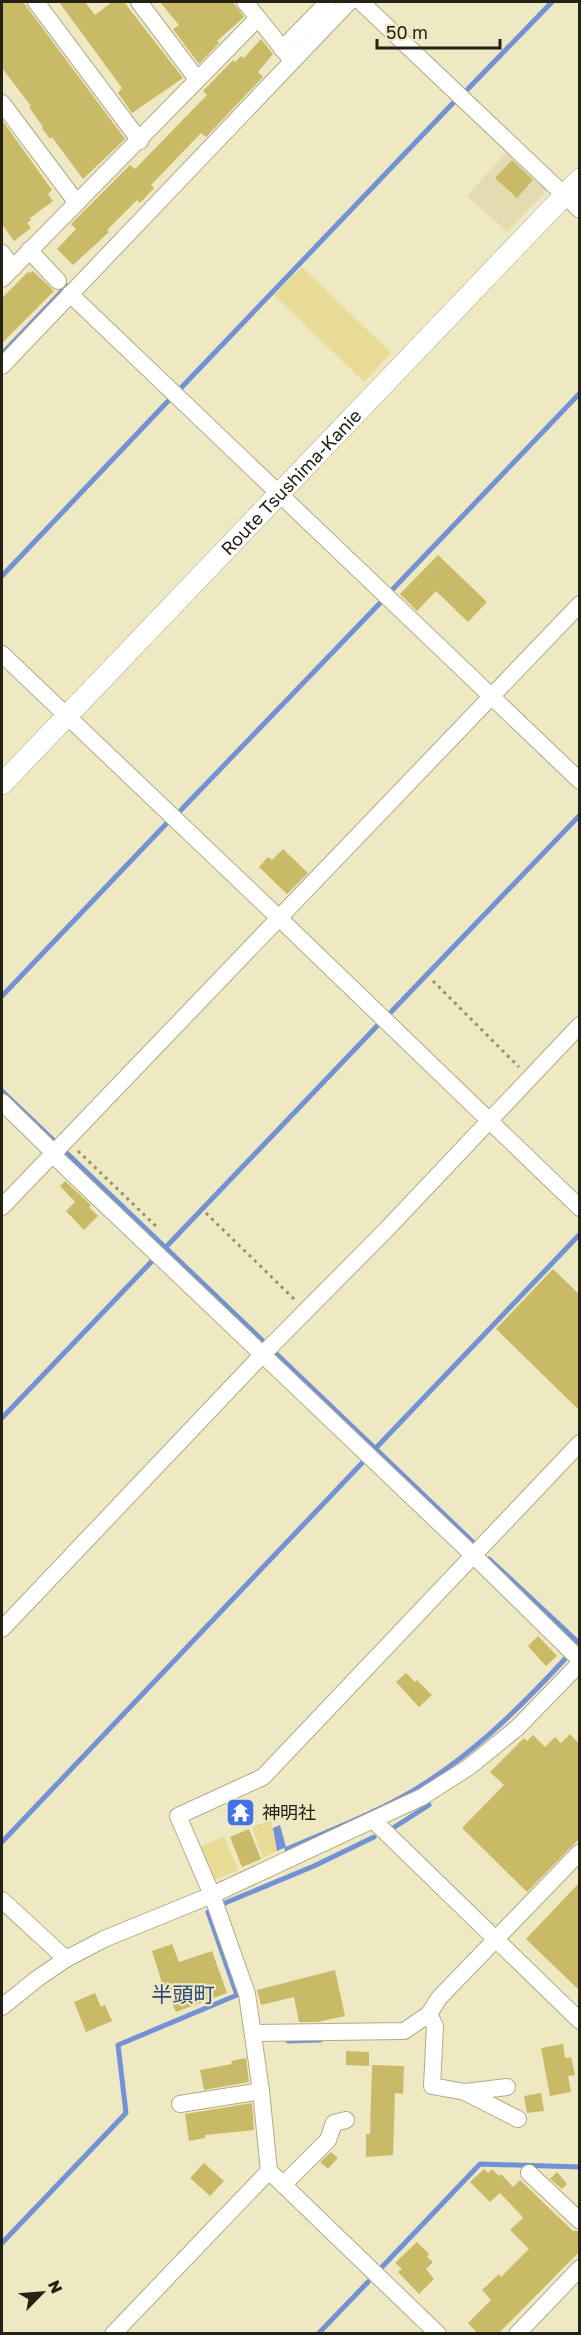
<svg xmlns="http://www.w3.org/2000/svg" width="581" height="2335" font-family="'Golos Text','Noto Sans JP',sans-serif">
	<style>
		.built { fill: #e4dcb0 }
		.green { fill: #e7db96 }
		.water { fill: #7292d5 }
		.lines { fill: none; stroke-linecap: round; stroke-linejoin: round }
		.stream { stroke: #7292d5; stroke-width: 5 }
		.building { fill: #c9ba67 }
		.minor-casing { stroke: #b0aa86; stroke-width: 18 }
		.major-casing { stroke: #b0aa86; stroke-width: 22 }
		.path { stroke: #949074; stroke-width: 3; stroke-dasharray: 3 4.5; stroke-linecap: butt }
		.minor { stroke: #fff; stroke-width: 16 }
		.major { stroke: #fff; stroke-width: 21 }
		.labels { text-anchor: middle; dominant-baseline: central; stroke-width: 4.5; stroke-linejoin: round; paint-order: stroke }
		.street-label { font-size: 18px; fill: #242214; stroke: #efe9c3 }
		.poi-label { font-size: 18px; fill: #242214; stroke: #efe9c3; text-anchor: start }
		.quarter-label { font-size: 21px; fill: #2d467e; stroke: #efe9c3 }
	</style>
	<rect width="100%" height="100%" fill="#efe9c3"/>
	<path class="built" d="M508 150 546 185V191L507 232 467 196Z"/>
	<g class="green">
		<path d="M302 267 391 353 364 382 274 295Z"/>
		<path d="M271 1820 277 1851 263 1858 252 1827Z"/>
		<path d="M224 1836 238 1870 215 1880 201 1847Z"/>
	</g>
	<path class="water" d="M280 1825 286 1847 277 1851 273 1828Z"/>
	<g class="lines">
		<g class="stream">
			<path d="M465 92 552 2"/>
			<path d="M2 354 67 286"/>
			<path d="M179 390 455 101"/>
			<path d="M2 576 170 399"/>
			<path d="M392 590 580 393"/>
			<path d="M181 810 381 602"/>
			<path d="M2 996 166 824"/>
			<path d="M391 1012 580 815"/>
			<path d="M2 1091 477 1546"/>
			<path d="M165 1248 377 1026"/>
			<path d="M2 1418 154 1259"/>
			<path d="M374 1450 580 1234"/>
			<path d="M489 1559 580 1644"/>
			<path d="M393 1828 429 1805"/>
			<path d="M2 1842 363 1462"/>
			<path d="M287 1849C326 1832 367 1817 404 1796 466 1761 517 1711 565 1659"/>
			<path d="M225 1903 314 1866 374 1837"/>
			<path d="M288 2041 320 2040"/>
			<path d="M2 2243 126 2113 118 2045 237 1995 208 1912"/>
			<path d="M382 2267 480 2164 580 2167"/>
			<path d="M318 2334 368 2282"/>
		</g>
	</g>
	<g class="building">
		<path d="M2 2H23L125 139 83 179 52 137 50 139 42 128 43 127 29 107 31 106 2 68Z"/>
		<path d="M59 2H85L95 15 112 2H124L183 78 132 113 118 93 122 88Z"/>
		<path d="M160 2H233L244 17 217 41 219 43 199 64 173 29 179 25Z"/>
		<path d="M261 39 273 54 258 72 263 77 206 137 201 133 151 185 154 188 140 203 137 200 107 230 109 232 73 265 57 249 76 229 71 224 130 165 135 169 207 95 203 91 233 60 235 62 241 56 244 58Z"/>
		<path d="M2 120 52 190 48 194 53 201 30 218 31 220 27 223 31 228 14 241 2 224Z"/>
		<path d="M512 160 533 180 517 198 495 178Z"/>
		<path d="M33 271 54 291 2 343V298L28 272 30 273Z"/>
		<path d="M438 555 487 602 468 622 436 591 417 611 400 594Z"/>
		<path d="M283 849 308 873 287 894 259 867 268 857 272 860Z"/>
		<path d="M65 1181 91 1205 89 1207 98 1216 84 1230 66 1211 75 1202 60 1186Z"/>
		<path d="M553 1269 579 1294V1410L496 1329Z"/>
		<path d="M538 1636 557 1656 546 1666 528 1646Z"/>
		<path d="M406 1673 415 1682 417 1680 432 1695 419 1707 396 1682Z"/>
		<path d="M570 1734 579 1744V1839L527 1892 462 1828 504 1785 490 1772 524 1738 527 1741 533 1735 545 1747 555 1737 561 1743Z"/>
		<path d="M248 1805 253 1817 235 1824 230 1812Z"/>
		<path d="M249 1829 261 1859 242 1867 230 1837Z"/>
		<path d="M579 1883V1990L526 1939Z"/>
		<path d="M172 1944 179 1962 212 1951 227 1993 176 2012 162 1983 152 1951Z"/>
		<path d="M335 1970 345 2016 318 2022H299L294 1997 261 2005 257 1990Z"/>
		<path d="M95 1993 101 2007 105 2005 112 2021 86 2032 74 2002Z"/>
		<path d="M563 2044 565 2058 571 2057 575 2075 568 2076 571 2092 550 2096 541 2048Z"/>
		<path d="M346 2051 369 2052V2066L346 2065Z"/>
		<path d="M246 2058 249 2082 204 2090 200 2070 232 2064 231 2061Z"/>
		<path d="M372 2065 404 2066 403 2094 395 2093 393 2155 366 2157V2134H370Z"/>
		<path d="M541 2093 544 2111 527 2113 524 2096Z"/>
		<path d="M252 2103 254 2130 205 2135V2138L189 2141 185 2114Z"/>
		<path d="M331 2152 338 2158 328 2169 320 2162Z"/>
		<path d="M204 2163 224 2181 210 2196 190 2178Z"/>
		<path d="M484 2169 488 2173 492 2169 499 2176 501 2174 513 2187 520 2180 573 2231H579V2252L498 2334H478L468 2323 491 2300 482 2290 499 2274 501 2277 529 2249 510 2230 523 2218 519 2213 500 2193 490 2202 470 2182Z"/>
		<path d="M557 2172 567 2184 562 2189 550 2179Z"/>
		<path d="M417 2242 429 2254 427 2257 433 2262 426 2269 434 2279 419 2294 398 2272 402 2269 395 2263Z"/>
	</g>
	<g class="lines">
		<defs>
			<g id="minor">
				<path d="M36 2 140 141"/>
				<path d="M139 2 197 79"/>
				<path d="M361 2 580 210"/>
				<path d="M258 18 290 58"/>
				<path d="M282 49 328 2"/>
				<path d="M2 103 77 203"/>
				<path d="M29 250 58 281"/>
				<path d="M2 253 13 268"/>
				<path d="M2 279 258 18 245 2"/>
				<path d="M70 294 580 781"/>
				<path d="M2 366 349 2"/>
				<path d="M2 654 279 918 580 1208"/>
				<path d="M2 1102 54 1153"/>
				<path d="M52 1154 474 1556 580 1660"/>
				<path d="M2 1207 580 604"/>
				<path d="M2 1629 262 1355 386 1230 580 1025"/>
				<path d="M374 1821 580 2021"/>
				<path d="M2 1900 66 1959"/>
				<path d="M2 2007 38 1978 66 1959 104 1939 212 1895 422 1797 469 1767 517 1728 580 1663"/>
				<path d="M429 2014 435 2026 432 2086 465 2092 507 2087"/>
				<path d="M253 2033 404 2031 429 2014 439 1998 580 1852"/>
				<path d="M465 2092 518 2119"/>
				<path d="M180 2104 261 2091"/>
				<path d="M529 2173 580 2221"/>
				<path d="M283 2185 328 2140 334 2123 346 2120"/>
				<path d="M113 2334 269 2171"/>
				<path d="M438 2334 269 2171 261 2091 247 1994 212 1895 178 1816 263 1777 580 1443"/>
				<path d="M517 2334 580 2268"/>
			</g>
			<g id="major">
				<path id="s1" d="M2 784 580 179"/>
			</g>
		</defs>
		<use href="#minor" class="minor-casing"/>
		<use href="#major" class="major-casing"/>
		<g class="path">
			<path d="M433 981 519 1067"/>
			<path d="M78 1151 159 1229"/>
			<path d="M206 1213 295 1300"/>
		</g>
		<use href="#minor" class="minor"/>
		<use href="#major" class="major"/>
	</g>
	<defs>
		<symbol id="temple-square" viewBox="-11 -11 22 22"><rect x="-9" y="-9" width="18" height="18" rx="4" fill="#4372e3" stroke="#efe9c3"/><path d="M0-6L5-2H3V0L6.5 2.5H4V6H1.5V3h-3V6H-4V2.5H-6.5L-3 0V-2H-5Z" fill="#fff"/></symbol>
	</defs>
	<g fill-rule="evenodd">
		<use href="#temple-square" x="224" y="1796" width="33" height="33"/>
	</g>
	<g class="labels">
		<g class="street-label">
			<text stroke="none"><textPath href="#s1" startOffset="418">Route Tsushima-Kanie</textPath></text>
		</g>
		<g class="poi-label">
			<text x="262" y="1812">神明社</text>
		</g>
		<g class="quarter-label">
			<text x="183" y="1994">半頭町</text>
		</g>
	</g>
	<rect width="581" height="2335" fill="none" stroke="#242214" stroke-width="6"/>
	<g transform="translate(42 2293) rotate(65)" stroke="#efe9c3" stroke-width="4.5" paint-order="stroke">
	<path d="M0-4.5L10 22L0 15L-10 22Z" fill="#242214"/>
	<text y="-9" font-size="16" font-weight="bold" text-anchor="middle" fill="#242214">N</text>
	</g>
	<path d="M377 39v9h123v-9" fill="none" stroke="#242214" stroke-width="3"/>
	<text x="386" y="39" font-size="18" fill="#242214" stroke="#efe9c3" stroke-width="4.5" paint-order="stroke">50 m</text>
</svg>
